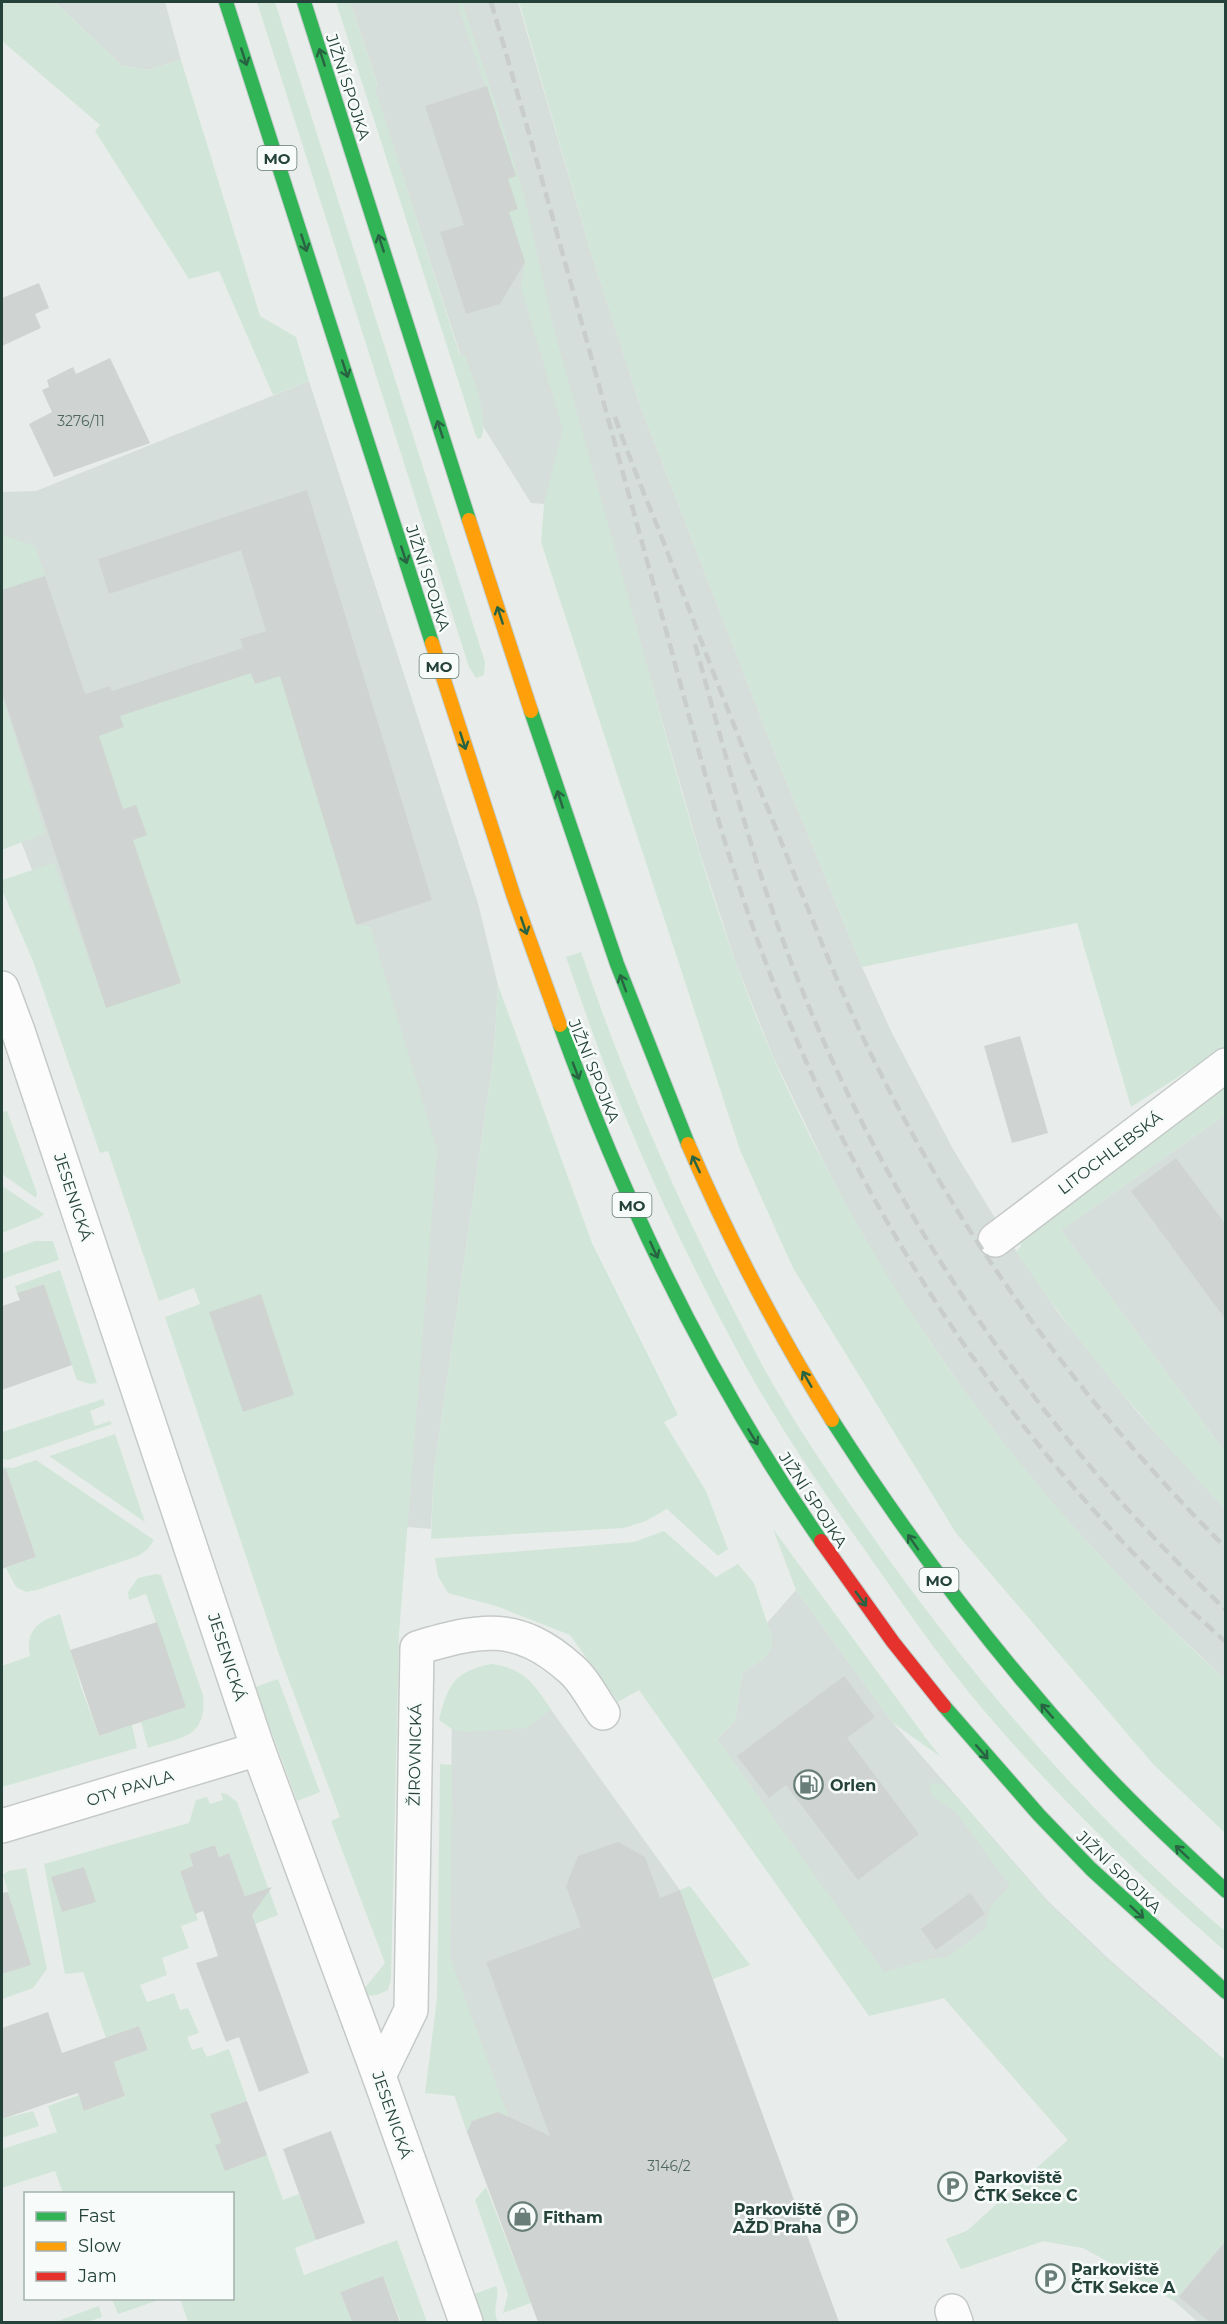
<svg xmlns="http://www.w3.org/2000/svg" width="1227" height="2324" font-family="Montserrat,sans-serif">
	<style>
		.built { fill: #d6dedb }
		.green { fill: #d1e6d8 }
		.building { fill: #cfd4d2 }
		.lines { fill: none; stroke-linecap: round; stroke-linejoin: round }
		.street-casing { stroke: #c5cac8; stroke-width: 36 }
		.fast-casing { stroke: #c3ccc9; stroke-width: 16 }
		.slow-casing { stroke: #c3ccc9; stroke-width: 16 }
		.jam-casing { stroke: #c3ccc9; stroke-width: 16 }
		.street { stroke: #fcfcfc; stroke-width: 33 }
		.fast { stroke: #30b455; stroke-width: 14 }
		.slow { stroke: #ff9f0a; stroke-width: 14 }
		.jam { stroke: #e5322d; stroke-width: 14 }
		.rail { stroke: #c9cdcc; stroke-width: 4.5; stroke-dasharray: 12 6; stroke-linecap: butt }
		.oneway { stroke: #286442 }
		.labels { text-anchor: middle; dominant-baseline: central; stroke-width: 5; stroke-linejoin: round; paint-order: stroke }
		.number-label { font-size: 14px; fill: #506761 }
		.shield { fill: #f7fbf9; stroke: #637a73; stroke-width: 1.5 }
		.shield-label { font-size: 15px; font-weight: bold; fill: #24423a }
		.street-label { font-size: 16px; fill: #24423a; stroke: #f7fbf9 }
		.poi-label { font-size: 16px; font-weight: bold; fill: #24423a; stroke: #f7fbf9; text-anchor: start }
	</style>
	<rect width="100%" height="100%" fill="#e8edeb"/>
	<g class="built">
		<path d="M55 2H165L181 60 149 70 122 66Z"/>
		<path d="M350 2H518L589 246 640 405 772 746 862 967 892 1033 953 1149 1003 1231 1057 1311 1138 1413 1225 1509V1679L1158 1616 1114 1571 1065 1518 1010 1452 967 1395 898 1295 850 1213 824 1163 772 1054 735 961 699 850 580 433 544 504 531 503 484 428 374 87 378 86Z"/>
		<path d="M309 381 478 903 498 985 494 1054 434 1471 431 1529 407 1527 421 1342 80 1013 32 870 2 791V492L36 491Z"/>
		<path d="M1225 1115V1452L1061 1230Z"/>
		<path d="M796 1590 893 1723 1048 1901 1110 1960 1225 2060V2322H1198L1174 2301 1121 2268 1083 2248 1043 2241 961 2269 946 2239 967 2231 1068 2140 944 1998 907 2007 717 1739 735 1721 742 1673 764 1658 772 1638 767 1623Z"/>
		<path d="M537 1690 680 1890 838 2322H584L508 2116 498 2112 472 2121 467 2132 448 2077 452 1710Z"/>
	</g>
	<g class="green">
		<path d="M2 2H55L122 66 149 70 181 60 260 316 296 337 309 381 273 395 219 271 189 279 95 131 100 125 2 41Z"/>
		<path d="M257 2H275L485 662 484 675 476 678 469 667Z"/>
		<path d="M336 2H350L378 86 375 88 460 356 465 355C472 377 490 417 481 438L478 439 476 436Z"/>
		<path d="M457 2H462C480 58 500 115 517 172 533 226 542 283 556 337 585 443 615 549 644 655 681 791 717 929 774 1059 878 1296 1032 1506 1225 1679V1833L1153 1764 956 1533 793 1268 740 1150 541 542 544 504 563 429 521 287 525 262 509 212 508 179 516 176Z"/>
		<path d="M519 2H1225V1047L1131 1107 1077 923 862 967 772 746 640 405 589 246Z"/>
		<path d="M2 535 35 546 45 576 2 590Z"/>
		<path d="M277 664 356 925 370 926 437 1150 399 1634 391 1979 388 1990 377 1995 366 1996 364 1989 385 1963 331 1821 340 1817 280 1657 165 1317 200 1304 194 1288 159 1301 108 1151 100 1153 33 961 2 890V880L54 863 106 1007 181 983 133 840 147 835 136 805 123 809 95 724 251 673 255 684 267 680Z"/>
		<path d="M2 696 45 833 2 850Z"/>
		<path d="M581 952C594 989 607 1027 622 1064 659 1158 702 1250 749 1340 784 1409 828 1473 873 1537 975 1682 1090 1816 1225 1931V1951C1138 1875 1056 1796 981 1707 938 1656 900 1600 862 1546 815 1480 770 1413 732 1341 692 1266 655 1189 623 1111 602 1061 584 1009 566 957Z"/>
		<path d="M498 985 592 1243 678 1415 664 1422 706 1491 728 1549 718 1556 667 1509 646 1521 624 1528 431 1539 434 1471 494 1054Z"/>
		<path d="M1225 1076V1115L1061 1230 1225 1452V1509C1149 1428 1078 1344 1016 1252L1021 1246 1018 1236Z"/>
		<path d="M7 1111 37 1193 36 1198 2 1174V1112Z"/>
		<path d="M2 1186 44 1214 39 1218 2 1233Z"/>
		<path d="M35 1241H53L59 1260 2 1279V1253Z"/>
		<path d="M60 1270 97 1383 90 1384 77 1380 44 1284 17 1293 15 1286Z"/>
		<path d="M103 1399 105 1405 90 1411 95 1426 110 1421 112 1424 8 1460 2 1459V1432Z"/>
		<path d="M115 1434 145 1522 49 1456Z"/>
		<path d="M36 1460 154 1540 148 1549 138 1556 37 1590 26 1592 16 1587 6 1568 36 1557 8 1475 2 1477V1467L13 1468Z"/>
		<path d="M773 1529 928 1741 941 1757 893 1723 796 1590Z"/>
		<path d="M664 1531 716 1577 738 1564 754 1583 772 1638C774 1656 755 1664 742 1673L735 1721 717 1739 884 1972 930 1959 948 1957 985 1929 991 1906 1010 1886 956 1812 932 1796 929 1790 932 1783H940L957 1797C987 1831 1016 1867 1047 1901 1101 1956 1165 2012 1225 2060V2241L1174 2301 1121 2268 1083 2248 1043 2241 961 2269 946 2239 967 2231 1068 2140 944 1998 869 2016 639 1690 618 1702 570 1635 496 1606 448 1593 438 1576 435 1558 634 1542Z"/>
		<path d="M156 1574 161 1575 203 1695C207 1739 181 1737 148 1748L141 1722 186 1707 146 1594 129 1600 128 1592 138 1578Z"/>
		<path d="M60 1614 81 1687 99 1736 132 1725 137 1748 2 1787V1666L30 1656C25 1631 38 1621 60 1614Z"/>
		<path d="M491 1664C524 1668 533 1683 551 1709L527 1728 464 1732 452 1729 439 1720C448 1685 453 1672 491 1664Z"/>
		<path d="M278 1679 320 1792 297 1801 255 1687Z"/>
		<path d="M440 1764 452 1765 450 1958 508 2116 498 2112 472 2121 467 2132 455 2096 425 2093 437 1999Z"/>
		<path d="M221 1793 227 1794 237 1802 278 1915 255 1924 249 1908 260 1904 263 1899 258 1892 245 1896 229 1853 219 1857 215 1845 189 1854 193 1866 180 1871 198 1920 181 1926 189 1948 162 1958 167 1975 140 1985 147 2002 174 1993 180 2010 188 2008 199 2033 187 2037 192 2050 202 2047 207 2057 229 2049 247 2101 211 2114 221 2143 225 2171 267 2155 283 2200 299 2194 316 2240 295 2248 304 2275 397 2240 427 2322H401L383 2276 340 2292 352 2322H188L180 2299 232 2298V2194L63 2193 55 2171 2 2188V2149L57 2132 48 2106 79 2095 85 2111 125 2096 114 2062 148 2050 139 2026 106 2038 83 1972 65 1974 44 1864 189 1823 196 1800 207 1797 210 1804 223 1800Z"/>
		<path d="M26 1868 47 1969 33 1988 2 1999V1974L30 1965 3 1875 8 1871Z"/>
		<path d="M690 1886 750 1965 713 1979 680 1890Z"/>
		<path d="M33 2111 39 2126 2 2138V2119Z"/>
		<path d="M486 2187 531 2303 503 2313 508 2294 475 2200Z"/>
		<path d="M496 2286C501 2299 491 2305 498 2322H483L472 2295Z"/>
		<path d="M112 2299V2298L162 2299 118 2314Z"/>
		<path d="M99 2306 102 2317 88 2322H55Z"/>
	</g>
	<g class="building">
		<path d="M487 86 516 176 508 179 518 209 509 212 525 262 500 304 466 314 440 232 464 225 425 106Z"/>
		<path d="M39 283 49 308 35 314 41 328 2 346V298Z"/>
		<path d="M110 358 150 443 54 477 29 424 52 412 42 390 49 387 47 380 73 367 76 374Z"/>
		<path d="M307 490 432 900 356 925 280 676 255 684 251 673 120 716 124 727 99 736 123 809 136 805 147 835 133 840 181 983 106 1008 2 692V590L45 576 85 694 110 686 112 691 243 648 240 639 266 631 241 550 109 594 98 559Z"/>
		<path d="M1020 1036 1048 1133 1012 1143 984 1046Z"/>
		<path d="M1176 1158 1226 1225V1320L1131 1191Z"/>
		<path d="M44 1284 72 1365 2 1390V1306L20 1300 17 1293Z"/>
		<path d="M261 1294 294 1395 243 1412 209 1312Z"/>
		<path d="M6 1469 36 1557 2 1569V1470Z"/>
		<path d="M157 1622 186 1707 99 1736 70 1650Z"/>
		<path d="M844 1676 875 1717 847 1738 919 1834 858 1880 786 1785 769 1798 737 1756Z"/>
		<path d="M618 1842 645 1857 660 1898 680 1890 839 2322H538L467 2132 472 2121 498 2112 550 2136 486 1962 581 1927 566 1886 578 1856Z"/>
		<path d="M215 1845 219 1857 229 1853 245 1896 272 1887 252 1915 309 2073 259 2092 239 2037 226 2042 196 1963 218 1956 203 1911 195 1914 180 1871 193 1866 189 1854Z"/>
		<path d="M84 1867 96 1902 62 1912 51 1877Z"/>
		<path d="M8 1892 31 1965 2 1974V1893Z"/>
		<path d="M970 1893 985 1914 936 1950 921 1929Z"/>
		<path d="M48 2012 62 2053 139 2026 148 2050 114 2062 125 2096 84 2111 78 2093 2 2119V2028Z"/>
		<path d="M247 2101 267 2155 225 2171 215 2145 221 2143 210 2114Z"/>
		<path d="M331 2131 365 2223 316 2240 283 2149Z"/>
		<path d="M1226 2241V2322H1210L1179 2297Z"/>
		<path d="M383 2276 400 2322H352L340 2292Z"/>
	</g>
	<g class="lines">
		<defs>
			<g id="street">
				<path d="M2 988 18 1031 258 1749 379 2076 466 2322"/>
				<path d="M995 1240 1226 1065"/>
				<path d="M2 1826 258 1749"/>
				<path d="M379 2076 411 2010 417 1648C481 1629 517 1621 571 1669 584 1680 593 1699 603 1713"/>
				<path d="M952 2311 956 2322"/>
			</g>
			<g id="fast">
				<path d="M226 2 432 643"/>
				<path d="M304 2 469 520"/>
				<path d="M531 711 617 964 688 1144"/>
				<path d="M560 1025C626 1207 710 1381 821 1541"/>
				<path d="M832 1420C909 1541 995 1654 1092 1760 1134 1806 1180 1848 1226 1891"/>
				<path d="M944 1706 1039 1815 1091 1869 1226 1992"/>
			</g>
			<g id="slow">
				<path d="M469 520 531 711"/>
				<path d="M432 643 514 897 560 1025"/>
				<path d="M688 1144C729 1239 777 1332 832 1420"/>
			</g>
			<path id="jam" d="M821 1541 893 1642 944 1706"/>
		</defs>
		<use href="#street" class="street-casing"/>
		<use href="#fast" class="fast-casing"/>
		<use href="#slow" class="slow-casing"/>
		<use href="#jam" class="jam-casing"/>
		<use href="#street" class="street"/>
		<use href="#fast" class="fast"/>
		<use href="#slow" class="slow"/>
		<use href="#jam" class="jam"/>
		<g class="rail">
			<path d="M491 2C546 189 597 379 649 568 685 697 716 829 763 955 858 1214 1018 1459 1226 1642"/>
			<path d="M615 417C629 458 646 498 662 538 694 622 725 705 759 787 795 874 827 962 867 1046 957 1233 1079 1401 1226 1548"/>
			<path d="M695 644C723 745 749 848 785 946 879 1199 1030 1424 1226 1610"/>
		</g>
	</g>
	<defs><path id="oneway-shaft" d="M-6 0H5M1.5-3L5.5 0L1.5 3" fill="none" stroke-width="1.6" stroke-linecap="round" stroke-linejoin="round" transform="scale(1.5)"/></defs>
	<g class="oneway">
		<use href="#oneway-shaft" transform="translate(244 57) rotate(72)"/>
		<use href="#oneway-shaft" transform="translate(322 57) rotate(-108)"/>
		<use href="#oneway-shaft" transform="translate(304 243) rotate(72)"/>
		<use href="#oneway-shaft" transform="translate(381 243) rotate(-108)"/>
		<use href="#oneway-shaft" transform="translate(345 369) rotate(72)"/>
		<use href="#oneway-shaft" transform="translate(440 429) rotate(-108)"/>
		<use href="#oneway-shaft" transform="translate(404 555) rotate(72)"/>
		<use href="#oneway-shaft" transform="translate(500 615) rotate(-108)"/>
		<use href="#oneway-shaft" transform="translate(463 741) rotate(72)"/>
		<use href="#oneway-shaft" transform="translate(560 799) rotate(-108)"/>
		<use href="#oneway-shaft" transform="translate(524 926) rotate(71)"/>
		<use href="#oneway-shaft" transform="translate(623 983) rotate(-110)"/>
		<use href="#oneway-shaft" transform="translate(576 1071) rotate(69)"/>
		<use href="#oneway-shaft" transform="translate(696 1164) rotate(-115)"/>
		<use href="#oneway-shaft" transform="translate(654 1250) rotate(65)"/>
		<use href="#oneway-shaft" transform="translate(807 1379) rotate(-120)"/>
		<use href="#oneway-shaft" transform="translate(753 1437) rotate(59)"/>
		<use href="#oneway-shaft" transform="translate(913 1542) rotate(-125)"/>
		<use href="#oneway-shaft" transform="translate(861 1599) rotate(54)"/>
		<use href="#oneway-shaft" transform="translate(1047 1711) rotate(-131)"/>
		<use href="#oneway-shaft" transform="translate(982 1752) rotate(49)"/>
		<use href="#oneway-shaft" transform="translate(1182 1852) rotate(-136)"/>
		<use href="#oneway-shaft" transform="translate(1137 1912) rotate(43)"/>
	</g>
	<defs>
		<symbol id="fuel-ring" viewBox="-11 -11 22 22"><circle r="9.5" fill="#f7fbf9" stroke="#697e78" stroke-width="1.5"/><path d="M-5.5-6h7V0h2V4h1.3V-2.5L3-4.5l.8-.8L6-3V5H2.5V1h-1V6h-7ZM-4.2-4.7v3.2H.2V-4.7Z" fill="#697e78"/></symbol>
		<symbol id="parking-ring" viewBox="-11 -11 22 22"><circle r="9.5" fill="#f7fbf9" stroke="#697e78" stroke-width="1.5"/><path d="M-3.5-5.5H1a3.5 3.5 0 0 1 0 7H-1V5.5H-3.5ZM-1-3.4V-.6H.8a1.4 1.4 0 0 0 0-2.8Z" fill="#697e78"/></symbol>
		<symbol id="shop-ring" viewBox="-11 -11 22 22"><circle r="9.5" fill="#f7fbf9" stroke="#697e78" stroke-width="1.5"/><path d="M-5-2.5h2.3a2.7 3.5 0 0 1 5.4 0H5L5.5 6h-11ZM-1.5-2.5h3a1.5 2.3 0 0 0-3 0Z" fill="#697e78"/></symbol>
	</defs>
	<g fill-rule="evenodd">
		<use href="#fuel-ring" x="792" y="1768" width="33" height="33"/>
		<use href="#parking-ring" x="936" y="2170" width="33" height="33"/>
		<use href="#shop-ring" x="506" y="2200" width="33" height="33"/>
		<use href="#parking-ring" x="826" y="2202" width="33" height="33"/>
		<use href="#parking-ring" x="1034" y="2262" width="33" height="33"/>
	</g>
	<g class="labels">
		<g class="number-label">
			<text x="81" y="421">3276/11</text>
			<text x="669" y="2166">3146/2</text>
		</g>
		<g class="shield">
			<rect x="257.5" y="146" width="39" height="24" rx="4.5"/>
			<rect x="419.5" y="654" width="39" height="24" rx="4.5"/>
			<rect x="612.5" y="1193" width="39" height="24" rx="4.5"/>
			<rect x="919.5" y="1568" width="39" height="24" rx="4.5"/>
		</g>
		<g class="shield-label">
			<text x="277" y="158">MO</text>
			<text x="439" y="666">MO</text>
			<text x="632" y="1205">MO</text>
			<text x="939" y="1580">MO</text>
		</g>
		<g class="street-label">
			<text transform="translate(348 87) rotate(72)">JIŽNÍ SPOJKA</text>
			<text transform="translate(428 578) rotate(72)">JIŽNÍ SPOJKA</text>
			<text transform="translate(594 1071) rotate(68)">JIŽNÍ SPOJKA</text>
			<text transform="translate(1110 1153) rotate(-37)">LITOCHLEBSKÁ</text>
			<text transform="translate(73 1197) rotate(72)">JESENICKÁ</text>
			<text transform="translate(813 1500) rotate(57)">JIŽNÍ SPOJKA</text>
			<text transform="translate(227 1657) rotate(72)">JESENICKÁ</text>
			<text transform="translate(415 1755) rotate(-89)">ŽIROVNICKÁ</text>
			<text transform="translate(130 1788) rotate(-17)">OTY PAVLA</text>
			<text transform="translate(1119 1872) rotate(44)">JIŽNÍ SPOJKA</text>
			<text transform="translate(392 2115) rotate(71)">JESENICKÁ</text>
		</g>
		<g class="poi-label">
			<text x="830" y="1785">Orlen</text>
			<text x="974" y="2177">Parkoviště<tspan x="974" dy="18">ČTK Sekce C</tspan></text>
			<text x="822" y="2209" text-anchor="end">Parkoviště<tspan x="822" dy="18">AŽD Praha</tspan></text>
			<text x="543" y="2217">Fitham</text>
			<text x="1071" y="2269">Parkoviště<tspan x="1071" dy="18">ČTK Sekce A</tspan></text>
		</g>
	</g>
	<rect width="1227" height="2324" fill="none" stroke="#24423a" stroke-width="6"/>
	<rect x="24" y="2192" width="210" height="108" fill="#f7fbf9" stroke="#a3b1ad" stroke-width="1.5"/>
	<rect x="36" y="2212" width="30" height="9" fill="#30b455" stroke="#a3b1ad" stroke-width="1.5"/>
	<text x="78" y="2222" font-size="18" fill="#24423a">Fast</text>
	<rect x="36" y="2242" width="30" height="9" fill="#ff9f0a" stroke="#a3b1ad" stroke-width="1.5"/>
	<text x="78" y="2252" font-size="18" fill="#24423a">Slow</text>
	<rect x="36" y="2272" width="30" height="9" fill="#e5322d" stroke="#a3b1ad" stroke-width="1.5"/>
	<text x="78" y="2282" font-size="18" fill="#24423a">Jam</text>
</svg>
